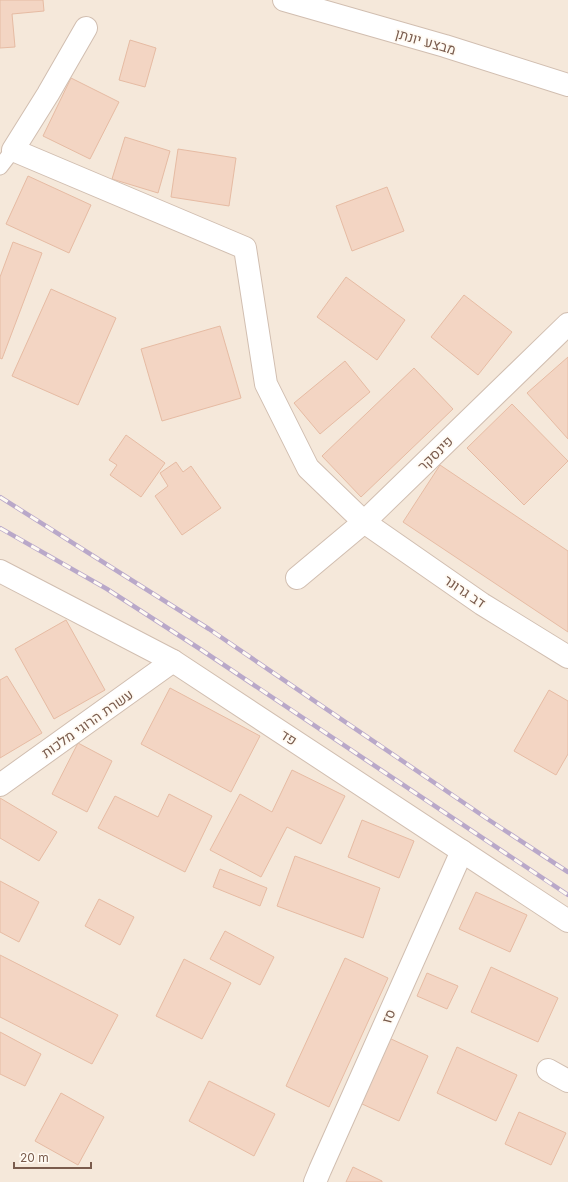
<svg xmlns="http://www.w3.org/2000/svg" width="568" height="1182" font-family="Inter,Heebo,sans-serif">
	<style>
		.residential { fill: #f5e8da }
		.building { fill: #f3d5c3; stroke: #e6bba3 }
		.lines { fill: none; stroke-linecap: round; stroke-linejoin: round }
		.service-casing { stroke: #d1beb0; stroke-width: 17 }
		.minor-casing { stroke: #d1beb0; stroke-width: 24 }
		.tertiary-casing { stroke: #d1beb0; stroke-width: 24 }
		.service { stroke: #fff; stroke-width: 15 }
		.minor { stroke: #fff; stroke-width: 22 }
		.tertiary { stroke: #fff; stroke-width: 22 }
		.rail-casing { stroke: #b9a8c9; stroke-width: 4.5 }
		.rail { stroke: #fffaf3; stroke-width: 3; stroke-dasharray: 9; stroke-linecap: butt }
		.labels { text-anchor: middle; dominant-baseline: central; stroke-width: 3.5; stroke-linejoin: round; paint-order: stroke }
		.street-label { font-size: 14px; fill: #7a5c4d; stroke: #fffaf3 }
	</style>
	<rect width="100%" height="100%" fill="#fdf6ec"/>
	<rect class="residential" x="0" y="0" width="568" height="1182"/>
	<g class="building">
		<path d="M0 0H43L44 11 12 14 15 47 0 48Z"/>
		<path d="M130 40 156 48 145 87 119 80Z"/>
		<path d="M71 78 119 102 90 159 43 136Z"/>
		<path d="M125 137 170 151 158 193 112 179Z"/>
		<path d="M178 149 236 158 229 206 171 197Z"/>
		<path d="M28 176 91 205 69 253 6 224Z"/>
		<path d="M387 187 404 231 352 251 336 206Z"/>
		<path d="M13 242 42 253 2 359 0 358V277Z"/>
		<path d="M346 277 405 320 377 360 317 317Z"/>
		<path d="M51 289 116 318 78 405 12 376Z"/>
		<path d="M464 295 512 332 478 375 431 337Z"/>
		<path d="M220 326 241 398 162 421 141 349Z"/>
		<path d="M568 357V439L527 393Z"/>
		<path d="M345 361 370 392 320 434 294 403Z"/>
		<path d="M414 368 453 409 361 497 322 456Z"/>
		<path d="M512 404 568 461 524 505 467 448Z"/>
		<path d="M126 435 165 463 141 497 110 475 117 465 109 460Z"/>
		<path d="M176 462 183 472 191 466 221 508 182 535 155 496 168 486 160 473Z"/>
		<path d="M440 465 568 551V632L403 522Z"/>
		<path d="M66 620 105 690 54 719 15 649Z"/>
		<path d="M7 676 42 733 0 758V680Z"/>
		<path d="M170 688 260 736 231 792 141 744Z"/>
		<path d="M549 690 568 701V754L556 775 514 751Z"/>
		<path d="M78 743 112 761 87 812 52 794Z"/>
		<path d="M292 770 345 796 321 844 287 827 261 877 210 850 240 794 272 812Z"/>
		<path d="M169 794 212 816 185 872 98 828 115 796 158 817Z"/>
		<path d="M0 798 57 832 39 861 0 838Z"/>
		<path d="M362 820 414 841 399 878 348 857Z"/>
		<path d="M295 856 380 888 363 938 277 906Z"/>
		<path d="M220 869 267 888 260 906 213 887Z"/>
		<path d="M0 881 39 902 19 942 0 932Z"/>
		<path d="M476 892 527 915 510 952 459 929Z"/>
		<path d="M99 899 134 917 120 945 85 926Z"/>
		<path d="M225 931 274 957 260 985 210 959Z"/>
		<path d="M0 955 118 1015 92 1064 0 1017Z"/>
		<path d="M345 958 388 978 329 1107 286 1086Z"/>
		<path d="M184 959 231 983 202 1039 156 1016Z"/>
		<path d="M491 967 558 998 538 1042 471 1012Z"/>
		<path d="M427 973 458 986 447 1009 417 996Z"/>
		<path d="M0 1032 41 1054 25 1086 0 1074Z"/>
		<path d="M389 1038 428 1056 399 1121 360 1103Z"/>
		<path d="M457 1047 517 1075 496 1121 437 1093Z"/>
		<path d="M209 1081 275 1114 254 1156 189 1121Z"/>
		<path d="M61 1093 104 1117 78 1165 35 1141Z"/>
		<path d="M519 1112 566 1133 551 1165 505 1144Z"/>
		<path d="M353 1167 382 1181V1182H346Z"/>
	</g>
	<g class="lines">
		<defs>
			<path id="service" d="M0 167 13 150"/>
			<g id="minor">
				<path d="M86 28 48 94 13 150 245 248 266 384 308 468 364 522 482 604 568 657"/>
				<path d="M0 571 173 661 568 921"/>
				<path d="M297 578 364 522 568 324"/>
				<path d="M0 785 173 661"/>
				<path d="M548 1070 568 1081"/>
				<path d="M315 1182 320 1170 462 851"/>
			</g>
			<path id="tertiary" d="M284 0 445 46 568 85"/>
		</defs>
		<use href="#service" class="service-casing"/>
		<use href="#minor" class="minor-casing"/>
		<use href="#tertiary" class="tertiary-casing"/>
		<use href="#service" class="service"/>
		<use href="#minor" class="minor"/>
		<use href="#tertiary" class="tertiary"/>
		<defs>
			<g id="rail">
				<path d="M0 497 209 629 489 820 568 872"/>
				<path d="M0 528 107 589 200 649 568 895"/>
			</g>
		</defs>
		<use href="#rail" class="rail-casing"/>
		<use href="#rail" class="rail"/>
	</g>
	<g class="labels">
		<g class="street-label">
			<text transform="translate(426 41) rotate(16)">מבצע יונתן</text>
			<text transform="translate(435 453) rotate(-44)">פינסקר</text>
			<text transform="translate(465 591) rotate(34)">דב גרונר</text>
			<text transform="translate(87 723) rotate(-35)">עשרת הרוגי מלכות</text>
			<text transform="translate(289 737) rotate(33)">פד</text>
			<text transform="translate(388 1016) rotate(-66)">סז</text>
		</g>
	</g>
	<path d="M14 1162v6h77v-6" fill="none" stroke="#7a5c4d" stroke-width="2"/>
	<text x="20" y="1162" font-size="12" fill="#7a5c4d" stroke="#fffaf3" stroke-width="3" paint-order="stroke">20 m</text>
</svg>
